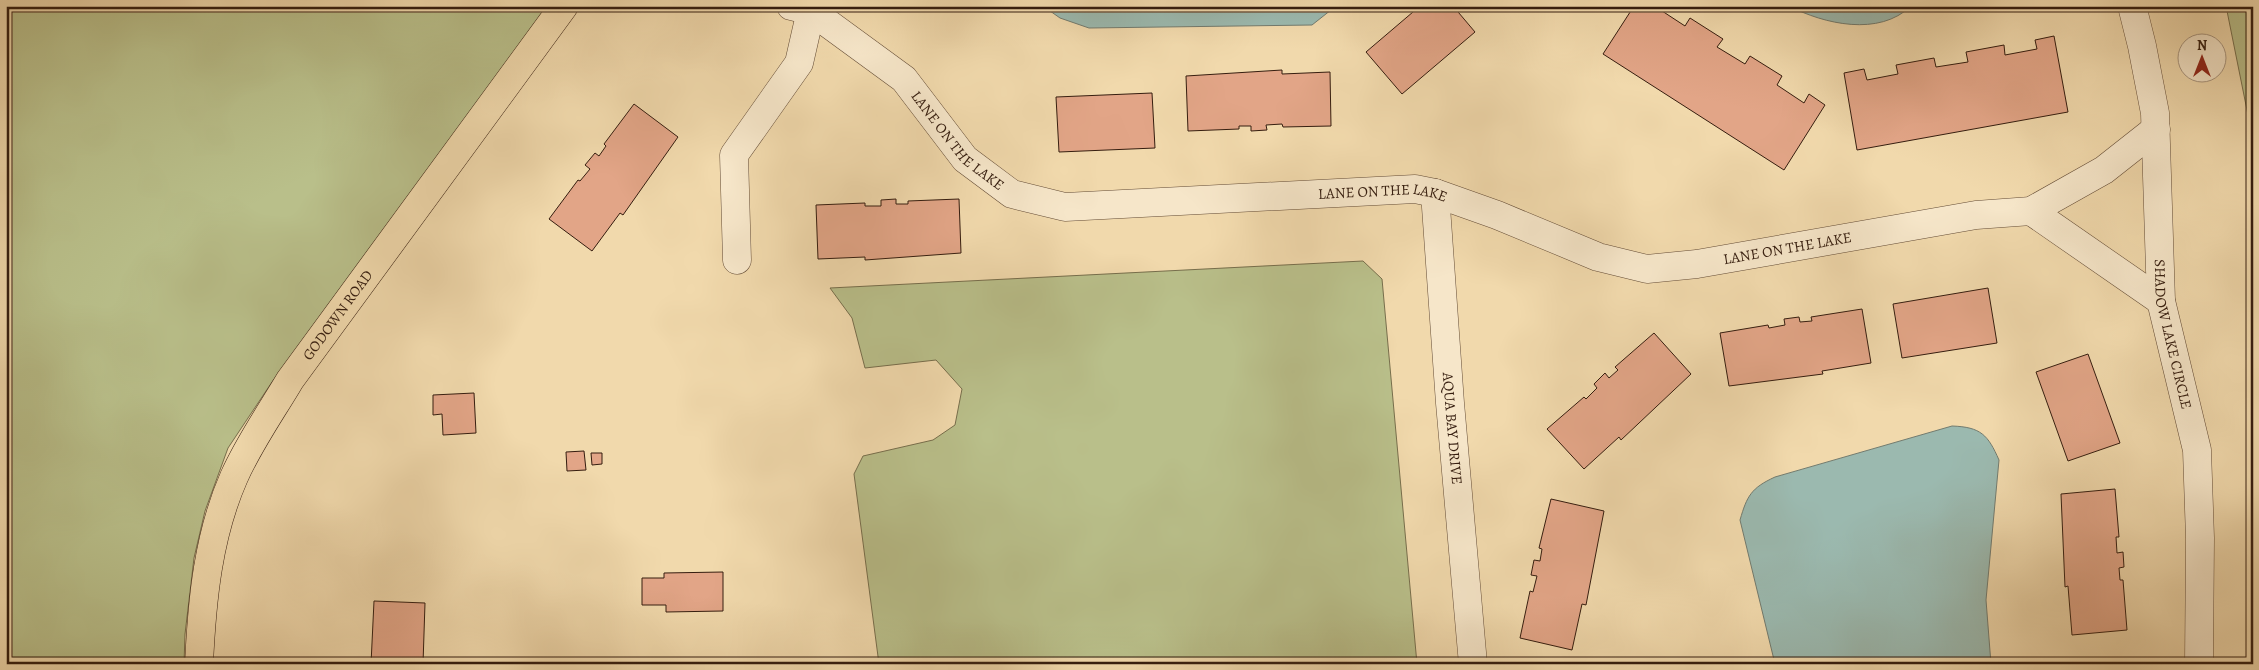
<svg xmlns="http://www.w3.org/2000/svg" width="2259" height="670" font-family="Alegreya,serif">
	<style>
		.green { fill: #b9bf8a; stroke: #776e4c }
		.water { fill: #9bb9af; stroke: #727b6f }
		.building { fill: #e2a587; stroke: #351d0f }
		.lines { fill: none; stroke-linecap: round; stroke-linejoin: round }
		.minor-casing { stroke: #644c36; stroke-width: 29 }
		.major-casing { stroke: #351d0f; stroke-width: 29 }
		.minor { stroke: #f6e6c9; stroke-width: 28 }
		.major { stroke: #f1d9ac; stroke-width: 28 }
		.labels { text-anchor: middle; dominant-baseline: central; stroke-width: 5; stroke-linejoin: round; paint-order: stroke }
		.street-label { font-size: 15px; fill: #351d0f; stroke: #f6e6c9 }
	</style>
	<rect width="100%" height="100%" fill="#f1d9ac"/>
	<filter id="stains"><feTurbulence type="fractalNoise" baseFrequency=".004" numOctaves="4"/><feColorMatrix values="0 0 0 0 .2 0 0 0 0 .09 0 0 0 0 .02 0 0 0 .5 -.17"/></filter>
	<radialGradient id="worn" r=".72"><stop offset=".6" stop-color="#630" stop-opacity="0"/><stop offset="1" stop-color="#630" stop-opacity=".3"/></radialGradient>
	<g class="green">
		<path d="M6 6H549L272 382 228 448 205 511 194 558 185 634 184 664H6Z"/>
		<path d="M2226 6H2253V140Z"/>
		<path d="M1363 261 1382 279 1417 664H879L854 474 863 456 933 440 955 425 962 389 936 360 865 368 852 318 830 288Z"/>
	</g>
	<g class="water">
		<path d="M1043 6H1336L1312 25 1089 28 1060 18Z"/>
		<path d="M1789 6H1911C1879 37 1824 24 1789 6Z"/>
		<path d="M1952 426C1981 427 1988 435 1999 460L1986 600 1991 664H1775L1740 520C1747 496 1751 488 1775 477Z"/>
	</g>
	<g class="building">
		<path d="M1420 6H1453L1475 32 1402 94 1366 52Z"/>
		<path d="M1634 6H1660L1659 9 1685 26 1690 18 1723 39 1717 47 1745 64 1750 56 1782 76 1777 85 1804 103 1809 94 1825 105 1784 170 1603 54Z"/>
		<path d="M2054 36 2068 112 1857 150 1844 73 1864 69 1867 80 1898 74 1896 65 1934 58 1936 67 1968 62 1966 52 2004 45 2005 55 2037 49 2035 40Z"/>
		<path d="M1282 70V74L1330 72 1331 126 1283 127 1282 124 1266 125 1267 130 1251 131V126H1239V129L1188 131 1186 76Z"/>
		<path d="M1152 93 1155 148 1059 152 1056 97Z"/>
		<path d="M634 104 678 137 623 215 620 213 592 251 549 219 578 180 580 181 590 169 585 165 595 153 599 156 606 146 604 144Z"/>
		<path d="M896 199V204H908V201L959 199 961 253 865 260V257L818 259 816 205 865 203V206H881V200Z"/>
		<path d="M1988 288 1997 343 1902 358 1893 304Z"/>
		<path d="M1862 309 1871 363 1822 371 1823 374 1729 386 1720 333 1768 325 1769 328 1785 325 1784 319 1799 317 1800 322 1812 321 1811 317Z"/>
		<path d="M1654 333 1691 374 1621 440 1619 437 1584 469 1547 429 1584 397 1586 399 1597 388 1594 384 1605 373 1609 378 1618 370 1615 367Z"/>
		<path d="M2088 354 2120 443 2068 461 2036 372Z"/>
		<path d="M474 393 476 433 443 435 442 414 433 415V395Z"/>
		<path d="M584 451 586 470 567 471 566 452Z"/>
		<path d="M591 453H602V464L592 465Z"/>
		<path d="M2115 489 2119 537H2116L2117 553 2123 552 2124 567 2119 568 2120 580H2123L2127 630 2072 635 2068 586 2065 587 2061 494Z"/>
		<path d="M1551 499 1604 511 1586 605 1582 604 1572 650 1520 638 1530 591 1533 592 1537 576 1531 575 1534 560 1540 561 1542 549 1539 548Z"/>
		<path d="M723 572V611L666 612V605H642V578H664V573Z"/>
		<path d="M374 601 425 603 423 664H371Z"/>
	</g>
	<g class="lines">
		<defs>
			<g id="minor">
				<path id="s1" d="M791 6 811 11 904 79 965 159 1012 194 1065 207 1415 189 1435 193 1497 215 1598 257 1647 269 1697 264 1976 215 2031 211 2104 170 2156 129"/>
				<path id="s2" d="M2132 6 2142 46 2155 113 2161 301 2197 450 2200 538 2199 664"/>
				<path id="s3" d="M1435 193 1450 403 1473 664"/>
				<path d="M2031 211 2161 301"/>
				<path d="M737 260 734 155 799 63 812 6"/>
			</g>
			<g id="major">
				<path id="s4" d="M199 664C202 600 208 536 234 477 249 443 271 412 290 380L564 6"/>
			</g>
		</defs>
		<use href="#minor" class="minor-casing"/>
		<use href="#major" class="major-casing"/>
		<use href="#minor" class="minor"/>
		<use href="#major" class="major"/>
	</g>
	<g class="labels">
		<g class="street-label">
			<text stroke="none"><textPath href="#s1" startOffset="218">LANE ON THE LAKE</textPath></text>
			<text stroke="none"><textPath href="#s1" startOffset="668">LANE ON THE LAKE</textPath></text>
			<text stroke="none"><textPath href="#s1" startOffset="1088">LANE ON THE LAKE</textPath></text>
			<text stroke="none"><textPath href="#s4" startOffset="384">GODOWN ROAD</textPath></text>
			<text stroke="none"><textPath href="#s2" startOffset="332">SHADOW LAKE CIRCLE</textPath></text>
			<text stroke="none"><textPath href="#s3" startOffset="236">AQUA BAY DRIVE</textPath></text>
		</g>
	</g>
	<rect width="2259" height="670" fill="none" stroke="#f1d9ac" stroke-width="25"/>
	<rect x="8" y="8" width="2244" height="655" fill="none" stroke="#351d0f" stroke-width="2.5"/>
	<rect x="12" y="12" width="2234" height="645" fill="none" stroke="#351d0f"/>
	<g transform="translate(2202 58)"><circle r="24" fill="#f6e6c9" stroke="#a9967f"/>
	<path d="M0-4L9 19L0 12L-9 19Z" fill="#8f2418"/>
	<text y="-8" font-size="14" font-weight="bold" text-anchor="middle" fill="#351d0f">N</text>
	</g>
	<rect width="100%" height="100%" filter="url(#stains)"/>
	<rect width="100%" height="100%" fill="url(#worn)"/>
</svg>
